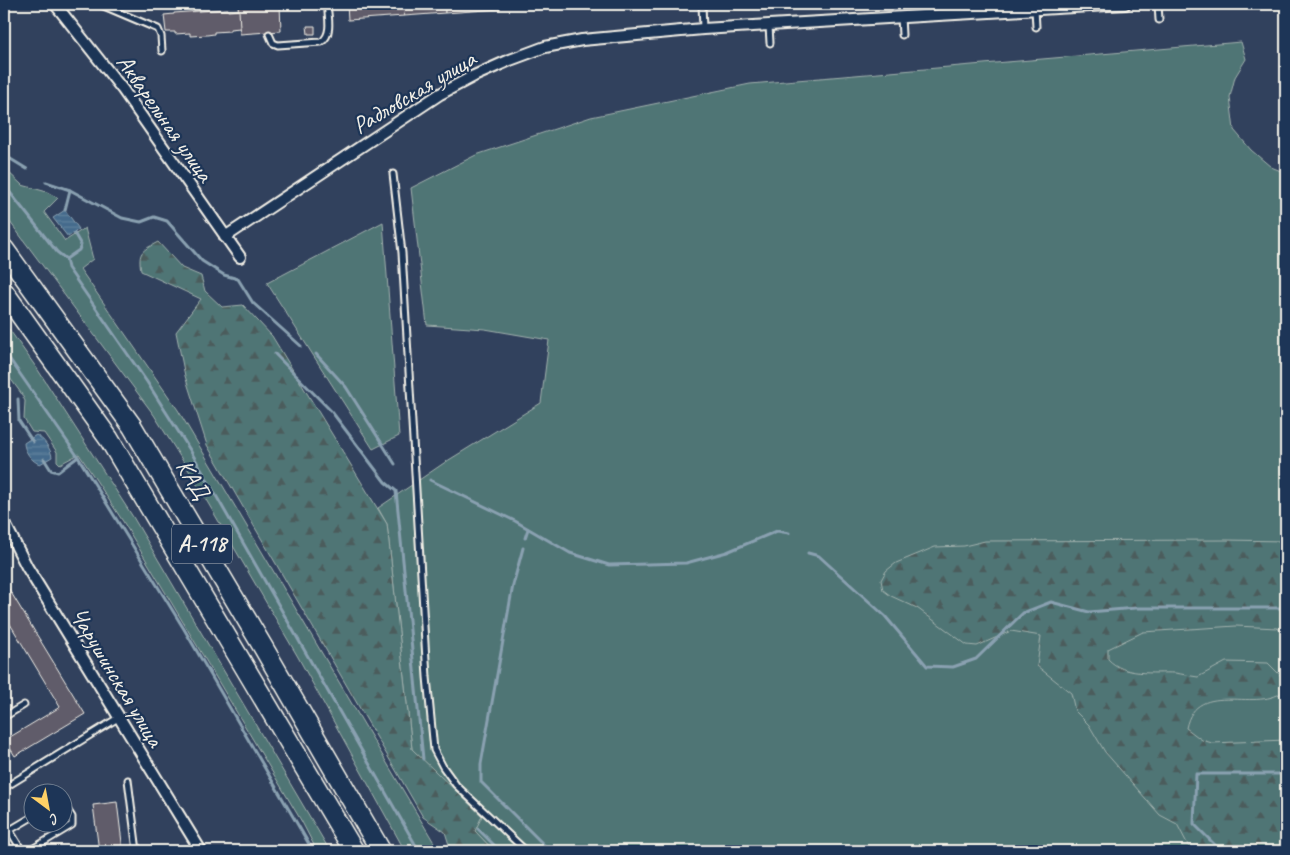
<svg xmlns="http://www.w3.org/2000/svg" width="1290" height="855" font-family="Caveat,sans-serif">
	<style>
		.grass { fill: #4f7475; stroke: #a2b2ae }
		.forest { fill: url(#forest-firs); stroke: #a2b2ae }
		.water { fill: url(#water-rules); stroke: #8aa1b1 }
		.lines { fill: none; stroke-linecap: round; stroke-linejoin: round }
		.stream { stroke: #8aa1b1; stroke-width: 3 }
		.building { fill: #605c6b; stroke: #f4f1e8 }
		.service-casing { stroke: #f4f1e8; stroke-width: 9 }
		.minor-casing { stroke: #f4f1e8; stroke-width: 14 }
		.motorway-casing { stroke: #f4f1e8; stroke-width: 22 }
		.service { stroke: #1d3557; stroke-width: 5 }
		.minor { stroke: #1d3557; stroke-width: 10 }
		.motorway { stroke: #1d3557; stroke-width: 19 }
		.labels { text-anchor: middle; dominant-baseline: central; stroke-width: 4.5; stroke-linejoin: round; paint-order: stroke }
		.shield { fill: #1d3557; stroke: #b4b9bc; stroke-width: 1 }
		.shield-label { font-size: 22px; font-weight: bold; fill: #f4f1e8 }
		.street-label { font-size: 24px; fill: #f4f1e8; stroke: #1d3557 }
	</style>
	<defs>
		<pattern id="forest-firs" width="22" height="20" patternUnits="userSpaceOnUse" patternTransform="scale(1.25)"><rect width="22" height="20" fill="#4f7475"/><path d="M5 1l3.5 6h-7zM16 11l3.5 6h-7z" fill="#4c5c5b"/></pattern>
		<pattern id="water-rules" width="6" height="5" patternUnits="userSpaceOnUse" patternTransform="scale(1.25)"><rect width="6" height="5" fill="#446b8c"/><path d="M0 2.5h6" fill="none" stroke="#60819c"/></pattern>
	</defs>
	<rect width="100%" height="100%" fill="#31415d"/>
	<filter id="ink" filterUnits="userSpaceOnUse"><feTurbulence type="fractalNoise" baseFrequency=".02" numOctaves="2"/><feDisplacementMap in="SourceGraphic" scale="10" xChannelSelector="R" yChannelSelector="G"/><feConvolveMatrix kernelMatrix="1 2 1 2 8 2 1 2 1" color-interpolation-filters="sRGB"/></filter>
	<g filter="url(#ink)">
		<g class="grass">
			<path d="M1241 42 1246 59 1235 77 1230 97 1234 130 1251 150 1271 167 1286 173V851H494L475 831 437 774 412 749 387 524 378 508 444 463 541 403 549 340 485 329 427 325 411 188 476 155 591 117 750 84Z"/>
			<path d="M4 168 22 185 47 192 58 198 44 212 65 241 85 228 93 259 80 269 178 410 439 851H405L298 657 191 474 154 415 4 214Z"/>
			<path d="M383 222 399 436 373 449 267 283Z"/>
			<path d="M4 322 38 370 133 517 330 851H317L302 822 124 523 79 454 60 464 57 461V452L44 433 32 432 24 419 25 401 21 393 4 370Z"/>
		</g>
		<g class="forest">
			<path d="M158 242 182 268 201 276 205 291 222 307 243 305 272 336 387 524 412 749 482 816 475 831 494 851H451L445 832 423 817 207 445 185 376 176 332 201 299 141 271C138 252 141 251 158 242Z"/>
			<path d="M1226 540 1286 541V635L1277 628 1236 626 1143 632 1108 649V659C1125 677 1152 672 1175 673 1182 674 1190 676 1198 677L1226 662 1268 663 1284 679 1286 689C1259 716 1197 676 1186 728L1202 740 1212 743 1286 740V851H1198L1189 847 1177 824 1160 815 1105 752 1089 725 1075 711 1071 693 1037 666 1041 636 1011 631 977 646 967 645 917 608 891 596 883 590 881 580 886 571 896 563 935 547 964 546 985 541Z"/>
		</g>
		<g class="water">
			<path d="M65 210 79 229 68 237 53 218Z"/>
			<path d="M36 435C43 438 51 449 52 457L40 464C32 462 24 451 24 443Z"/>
		</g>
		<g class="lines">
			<g class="stream">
				<path d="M4 155 27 169"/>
				<path d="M46 182 70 190 122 218 141 222 154 217 167 221 202 261 224 275 238 279 253 303 301 346"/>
				<path d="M4 185 57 252 66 259 68 268 147 382 190 450 419 851"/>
				<path d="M65 210 70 190"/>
				<path d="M66 259 79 250 81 245 74 233"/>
				<path d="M4 351 78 457 184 629 313 851"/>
				<path d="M275 354 332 412 385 482 396 491 423 759"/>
				<path d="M316 354 346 387 395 464"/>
				<path d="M18 399 19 421 33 442"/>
				<path d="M44 459 51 470 58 472 78 457"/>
				<path d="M430 480 515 521 570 553 609 565 686 563 727 552 777 531 789 533"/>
				<path d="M525 538 528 529"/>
				<path d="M523 548 513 585 481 764V782L550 851"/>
				<path d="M808 553 819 556 885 616 927 666 953 667 976 659 1023 613 1051 602 1089 612 1136 608H1286"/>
				<path d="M478 829 500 851"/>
				<path d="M1221 851 1194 824 1196 774H1286"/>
			</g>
		</g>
		<g class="building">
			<path d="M238 4H280L281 31 240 34Z"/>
			<path d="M347 4H403L404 16 348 20Z"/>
			<path d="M403 4H445V13L404 16Z"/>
			<path d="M445 4H500V9L445 13Z"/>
			<path d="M228 9V11L239 10 240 28 230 29V31L214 32V34L207 35 190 36V33L175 34V32H166L164 15 174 14V13Z"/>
			<path d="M307 26H315V34H308Z"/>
			<path d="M4 581 85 714 15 756 5 740 60 707 4 614Z"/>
			<path d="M117 802 123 851H99L93 805Z"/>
		</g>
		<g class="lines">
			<defs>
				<g id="service">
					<path d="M99 4 158 29 161 36 162 51"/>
					<path d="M702 4 703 29"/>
					<path d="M1158 4 1159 20"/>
					<path d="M1035 9 1036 27"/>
					<path d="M901 17 902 35"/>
					<path d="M769 26 770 43"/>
					<path d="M269 34 273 43 278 45 321 42C333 35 328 16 327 4"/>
					<path d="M393 174 402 253 427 677 434 750 443 767 456 785 526 851"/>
					<path d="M4 717 24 705"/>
					<path d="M128 780 137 851"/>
					<path d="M4 788 118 718"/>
					<path d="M4 821 21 849 25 851"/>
					<path d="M10 830 32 817"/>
					<path d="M29 851 72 825V817L62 802"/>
				</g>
				<g id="minor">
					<path d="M55 4 123 90 240 257"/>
					<path d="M225 237 440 94 474 76 510 60 545 47 582 40 703 29 1125 4"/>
					<path d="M4 522 27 567 201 851"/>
				</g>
				<g id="motorway">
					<path d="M4 249 132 426 263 647 381 851"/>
					<path d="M4 292 109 439 354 851"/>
				</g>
			</defs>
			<use href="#service" class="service-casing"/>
			<use href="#minor" class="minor-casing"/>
			<use href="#motorway" class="motorway-casing"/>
			<use href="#service" class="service"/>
			<use href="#minor" class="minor"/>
			<use href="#motorway" class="motorway"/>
		</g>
	</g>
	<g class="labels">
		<rect class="shield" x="172" y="524.5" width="60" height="39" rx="4"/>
		<g class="shield-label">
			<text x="202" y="544">А-118</text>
		</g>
		<g class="street-label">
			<text transform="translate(414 92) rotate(-31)">Радловская улица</text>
			<text transform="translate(165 118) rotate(55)">Акварельная улица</text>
			<text transform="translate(193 479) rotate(59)">КАД</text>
			<text transform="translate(117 677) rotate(59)">Чарушинская улица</text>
		</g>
	</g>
	<rect width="1290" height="855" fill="none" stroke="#1d3557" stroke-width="20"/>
	<rect x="10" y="10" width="1270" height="835" fill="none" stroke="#f4f1e8" stroke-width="2" filter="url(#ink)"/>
	<g transform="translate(48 808) rotate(148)"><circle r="24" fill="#1d3557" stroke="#738091"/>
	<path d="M0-4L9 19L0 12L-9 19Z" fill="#ffd166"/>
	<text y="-8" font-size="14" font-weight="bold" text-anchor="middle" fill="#f4f1e8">С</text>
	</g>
</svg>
